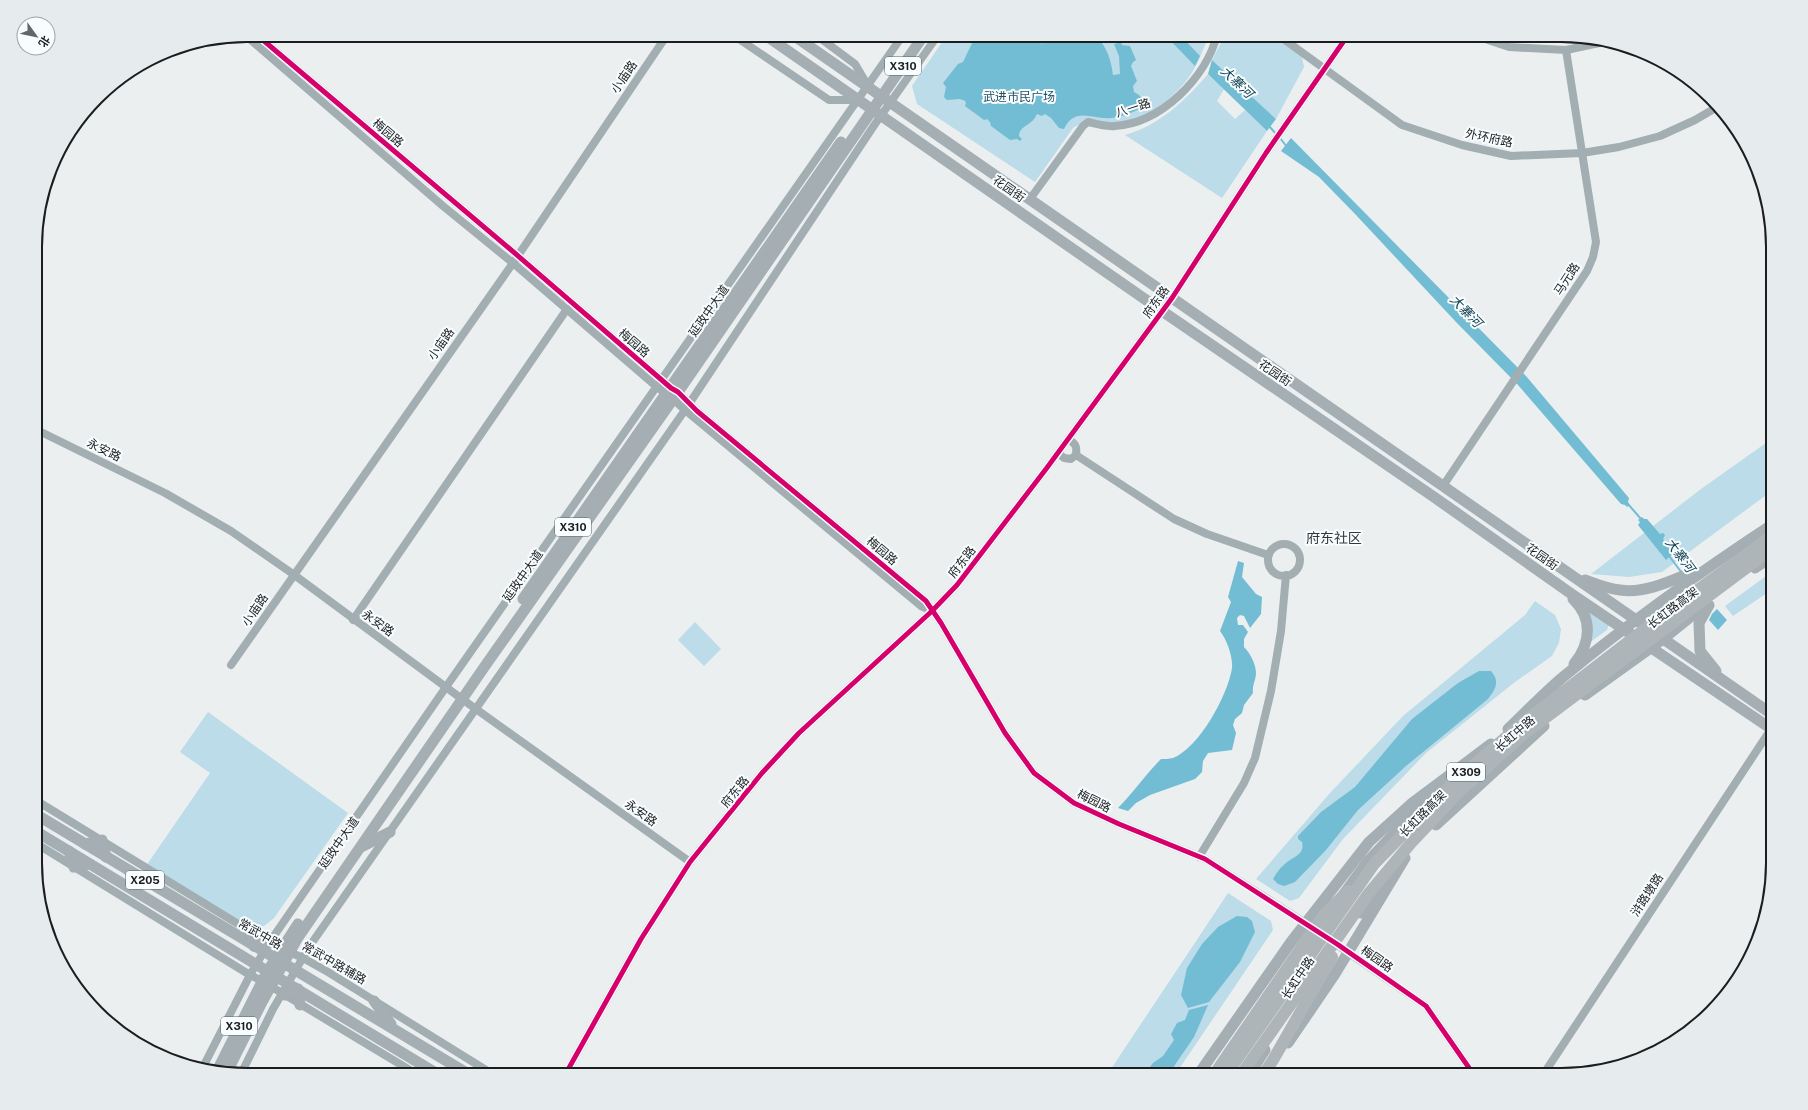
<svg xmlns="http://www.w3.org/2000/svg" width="1808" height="1110" font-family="'Public Sans','Noto Sans SC',sans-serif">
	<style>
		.green { fill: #bbdce8 }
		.water { fill: #73bdd4 }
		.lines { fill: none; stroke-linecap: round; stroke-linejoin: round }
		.stream { stroke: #73bdd4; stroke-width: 2 }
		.minor { stroke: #a2aeb1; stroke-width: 8 }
		.major { stroke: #a4aeb3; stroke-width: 11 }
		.highway-bridge { stroke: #aeb5b8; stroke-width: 12 }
		.cycleway-casing { stroke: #f8fdff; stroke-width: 8 }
		.cycleway { stroke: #d6006c; stroke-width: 5 }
		.labels { text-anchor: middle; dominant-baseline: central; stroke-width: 4; stroke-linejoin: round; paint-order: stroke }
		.shield { fill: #f8fdff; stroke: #5d6062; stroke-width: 1 }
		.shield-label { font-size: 11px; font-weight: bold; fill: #1b1d1e }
		.street-label { font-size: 12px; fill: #1b1d1e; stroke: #f8fdff }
		.park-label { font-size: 12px; fill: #24505f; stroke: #f8fdff }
		.water-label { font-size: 13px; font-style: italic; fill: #154250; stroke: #f8fdff }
		.quarter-label { font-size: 14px; fill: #33383a; stroke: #f8fdff }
		.rim { fill: none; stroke: #1b1d1e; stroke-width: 2 }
	</style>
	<rect width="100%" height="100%" fill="#ebeff0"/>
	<g class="green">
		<path d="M947 35H1209C1203 50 1196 69 1186 81 1175 95 1145 122 1127 123 1109 124 1088 118 1073 128L1035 182 917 104 912 86Z"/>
		<path d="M1225 35H1272L1302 57 1304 67 1276 119 1212 60Z"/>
		<path d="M1208 74 1224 89 1217 101 1235 119 1245 110 1267 131 1222 198 1125 135C1159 126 1186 100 1208 74Z"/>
		<path d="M1773 438V490L1662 572 1629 577 1591 574 1701 489Z"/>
		<path d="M1773 571V589L1733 616 1725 606Z"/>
		<path d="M1535 601 1555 615 1561 629 1559 643 1552 656 1515 682 1426 753 1343 839 1299 898 1290 901 1256 879 1330 793 1403 716 1525 615Z"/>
		<path d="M1587 607 1609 623 1607 630 1586 645Z"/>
		<path d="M695 622 721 649 704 666 678 640Z"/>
		<path d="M208 712 348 813 274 918 264 926H248L146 866 210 773 180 752Z"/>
		<path d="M1228 893 1271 921 1273 930 1175 1075H1107Z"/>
	</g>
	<g class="water">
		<path d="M976 35H1025V38C1034 44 1049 47 1055 35H1095C1107 47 1111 59 1113 75L1120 74 1119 56 1114 44 1121 42 1122 45 1130 46 1136 60 1133 62 1131 66 1137 81 1133 86 1134 92C1142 96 1144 100 1141 108 1132 113 1122 117 1111 118 1092 120 1075 106 1064 129L1059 128 1051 118 1045 114 1042 116 1037 114C1036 116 1034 120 1031 122 1027 126 1019 128 1019 136L1022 139 1020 141 1017 139 1010 140 991 126 990 122 987 119 984 120 965 106 966 103 965 101 960 99 947 100 944 97 946 87 943 83 958 64 963 62Z"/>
		<path d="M1165 35H1180L1200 56 1195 66Z"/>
		<path d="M1212 60 1276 119 1267 131 1208 74Z"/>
		<path d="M1291 138 1526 376 1629 498 1628 502 1630 505 1627 507 1625 505 1621 504 1518 385 1456 322 1356 215 1319 177 1281 151Z"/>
		<path d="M1642 517 1644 519H1647L1660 534 1663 533 1665 535 1663 539 1674 553 1666 560 1638 525 1640 522 1638 520Z"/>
		<path d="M1238 561 1244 563 1242 577 1256 594 1262 597 1261 614 1250 628 1244 616 1240 615 1237 618 1238 625H1243L1248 632 1244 639V647C1250 653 1256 664 1256 673 1256 680 1252 685 1253 693L1244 705 1242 713 1235 719 1233 725 1236 733 1232 750 1208 753 1203 761 1202 772 1195 779 1150 795 1136 803 1128 811 1118 808C1134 792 1145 775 1161 759 1164 759 1169 759 1173 758 1199 748 1228 695 1232 668 1233 657 1227 640 1220 631L1231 602 1228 597Z"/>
		<path d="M1717 609 1727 620 1718 630 1709 620 1712 614Z"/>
		<path d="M1479 671H1491C1500 681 1496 689 1488 699L1406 766 1358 810 1326 850 1295 882 1284 886 1278 884 1273 879C1276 873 1280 868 1286 863 1293 857 1305 855 1302 842L1298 839V836L1321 812 1355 787 1412 719 1458 683Z"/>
		<path d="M1237 916 1247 917 1252 921 1255 932 1240 962 1209 1002 1188 1008 1181 995 1187 968 1202 944 1218 927Z"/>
		<path d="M1208 1005 1194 1037 1168 1075H1144L1153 1063 1163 1056 1174 1040 1171 1034 1177 1023 1185 1020 1189 1010Z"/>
	</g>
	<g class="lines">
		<g class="stream">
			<path d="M1269 126 1277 135"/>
			<path d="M1280 138 1287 147"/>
			<path d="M1628 504 1641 519"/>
			<path d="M1669 556 1682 573"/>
		</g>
		<g class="minor">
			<path d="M245 35 443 206 513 263 657 387 673 399 685 410 921 606 932 611"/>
			<path d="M257 35 510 249 671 388 678 392 697 411 926 601 941 623 1005 733 1034 773 1074 803 1119 824 1205 859 1310 926"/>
			<path d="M733 35 829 100H858"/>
			<path d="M816 35 855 64 868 86"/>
			<path d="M1278 35 1402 125 1462 145 1511 156 1582 153 1619 147 1660 136 1695 120 1719 106"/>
			<path d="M1473 35 1509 47 1566 50 1604 42"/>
			<path d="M1030 199 1083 126 1088 122C1096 124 1106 127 1115 126 1161 123 1206 78 1217 35"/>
			<path d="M37 430 165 493 231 531 293 574 462 699 690 862"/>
			<path d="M1058 453 1064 458 1071 459 1076 455C1077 446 1076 444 1068 439"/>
			<path d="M1076 455 1174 519 1207 534 1268 555"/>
			<path d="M1443 486 1587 271 1593 257 1596 242 1566 50"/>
			<circle cx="1284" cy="560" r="16"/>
			<path d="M353 620 567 309"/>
			<path d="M231 665 513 263 667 35"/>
			<path d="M37 801 269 943 303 958 328 972 494 1075"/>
			<path d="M37 844 250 975 262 981 418 1075"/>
			<path d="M1199 857 1244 783 1255 758 1271 691 1281 631 1286 575"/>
			<path d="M1320 933 1426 1006 1474 1075"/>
			<path d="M202 1069 250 975 269 943 446 687 903 35"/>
			<path d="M241 1074 273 1009 309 947 685 410 875 124 938 35"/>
			<path d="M565 1075 641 939 690 862 762 773 799 733 932 611 957 585 1046 469 1172 298 1266 153 1348 35"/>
			<path d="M1543 1075 1771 729"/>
		</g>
		<g class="major">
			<path d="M765 35 1162 311 1434 497 1573 595 1773 730"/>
			<path d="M793 35 1773 715"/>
			<path d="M1755 568 1773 556"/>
			<path d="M1585 580C1596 584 1608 589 1620 590 1645 594 1673 580 1695 571"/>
			<path d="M523 599 841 142"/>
			<path d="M1573 599C1593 618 1591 643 1574 664"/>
			<path d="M1709 605 1699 623 1700 651 1716 671"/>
			<path d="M1585 695 1663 639 1704 606"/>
			<path d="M1508 729C1526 712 1544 693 1563 677 1630 622 1700 572 1773 524"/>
			<path d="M37 815 470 1075"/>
			<path d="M1436 825 1544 726"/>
			<path d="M37 832 439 1075"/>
			<path d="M85 844 102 840 106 857"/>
			<path d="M363 846 390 832"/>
			<path d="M69 851 74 867 89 864"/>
			<path d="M1341 898 1368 861 1423 803 1445 784"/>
			<path d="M1361 913 1387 880"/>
			<path d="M249 931 254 946"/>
			<path d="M254 946 265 941"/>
			<path d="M285 995 298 989 300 1005"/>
			<path d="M374 1001 391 1024"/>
			<path d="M1288 1043 1335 974 1405 858"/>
			<path d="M217 1071 267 972 298 924"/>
			<path d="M227 1072 262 1002 297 939 485 666 678 392 924 35"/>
			<path d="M1198 1075 1291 942 1369 842 1411 804 1491 744"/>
			<path d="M1249 1075 1265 1050"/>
		</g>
		<g class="highway-bridge">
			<path d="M1214 1075 1323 916 1348 891"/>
			<path d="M1226 1075 1374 864 1452 784 1519 726 1666 613 1773 535"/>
			<path d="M1241 1075 1369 893 1411 843 1460 791 1525 733 1773 548"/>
			<path d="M1263 1075 1273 1060 1332 957"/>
		</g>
		<defs>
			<g id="cycleway">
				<path d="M257 35 510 249 671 388 678 392 697 411 926 601 941 623 1005 733 1034 773 1074 803 1119 824 1205 859 1337 944 1426 1006 1474 1075"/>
				<path d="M565 1075 641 939 690 862 762 773 799 733 932 611 957 585 1046 469 1172 298 1266 153 1348 35"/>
			</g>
		</defs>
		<use href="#cycleway" class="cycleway-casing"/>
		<use href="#cycleway" class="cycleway"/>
	</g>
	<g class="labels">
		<g class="shield">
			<rect x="885" y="57" width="36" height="18" rx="3"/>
			<rect x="555" y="518" width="36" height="18" rx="3"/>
			<rect x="1447" y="763" width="38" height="18" rx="3"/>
			<rect x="126" y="871" width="38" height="18" rx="3"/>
			<rect x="221" y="1017" width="36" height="18" rx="3"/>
		</g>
		<g class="shield-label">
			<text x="903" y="66">X310</text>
			<text x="573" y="527">X310</text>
			<text x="1466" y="772">X309</text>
			<text x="145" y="880">X205</text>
			<text x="239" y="1026">X310</text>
		</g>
		<g class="street-label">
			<text transform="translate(624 77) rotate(-56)">小庙路</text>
			<text transform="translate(1133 108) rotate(-18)">八一路</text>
			<text transform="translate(388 133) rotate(40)">梅园路</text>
			<text transform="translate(1489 138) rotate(12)">外环府路</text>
			<text transform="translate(1009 189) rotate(35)">花园街</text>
			<text transform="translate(1567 279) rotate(-57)">马元路</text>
			<text transform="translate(1156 302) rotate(-55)">府东路</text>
			<text transform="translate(709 311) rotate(-55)">延政中大道</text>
			<text transform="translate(634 343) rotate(41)">梅园路</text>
			<text transform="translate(441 344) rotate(-55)">小庙路</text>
			<text transform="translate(1275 373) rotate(34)">花园街</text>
			<text transform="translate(104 450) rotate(26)">永安路</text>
			<text transform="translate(882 551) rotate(40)">梅园路</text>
			<text transform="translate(1542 557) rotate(35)">花园街</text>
			<text transform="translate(962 562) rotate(-52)">府东路</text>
			<text transform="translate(523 576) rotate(-55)">延政中大道</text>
			<text transform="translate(1673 608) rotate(-37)">长虹路高架</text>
			<text transform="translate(255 610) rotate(-56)">小庙路</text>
			<text transform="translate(378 623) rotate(36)">永安路</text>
			<text transform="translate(1515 734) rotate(-41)">长虹中路</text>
			<text transform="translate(735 792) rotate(-51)">府东路</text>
			<text transform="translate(1094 801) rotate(27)">梅园路</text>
			<text transform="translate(641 813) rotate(35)">永安路</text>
			<text transform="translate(1423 814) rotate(-45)">长虹路高架</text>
			<text transform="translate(339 843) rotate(-55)">延政中大道</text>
			<text transform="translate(1647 895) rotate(-57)">浒路墩路</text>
			<text transform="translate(260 934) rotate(30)">常武中路</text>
			<text transform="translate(1377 959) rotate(35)">梅园路</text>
			<text transform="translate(334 963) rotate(30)">常武中路辅路</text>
			<text transform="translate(1298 978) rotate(-56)">长虹中路</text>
		</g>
		<g class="park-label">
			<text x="1019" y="97">武进市民广场</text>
		</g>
		<g class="water-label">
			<text transform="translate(1237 82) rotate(44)">大寨河</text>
			<text transform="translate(1466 311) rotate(46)">大寨河</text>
			<text transform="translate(1680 555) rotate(53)">大寨河</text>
		</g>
		<g class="quarter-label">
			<text x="1334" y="538">府东社区</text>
		</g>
	</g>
	<path d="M0 0H1808V1110H0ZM247 42H1561A205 205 0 0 1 1766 247V863A205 205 0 0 1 1561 1068H247A205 205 0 0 1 42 863V247A205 205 0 0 1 247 42Z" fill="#e6ebed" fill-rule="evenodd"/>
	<path class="rim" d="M247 42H1561A205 205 0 0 1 1766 247V863A205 205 0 0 1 1561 1068H247A205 205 0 0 1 42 863V247A205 205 0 0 1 247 42Z"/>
	<g transform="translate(36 36) rotate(123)"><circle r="19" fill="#f8fdff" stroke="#a0a3a5"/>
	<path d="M0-3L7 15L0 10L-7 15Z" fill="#646668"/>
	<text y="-6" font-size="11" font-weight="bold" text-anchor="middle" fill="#1b1d1e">北</text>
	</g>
</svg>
